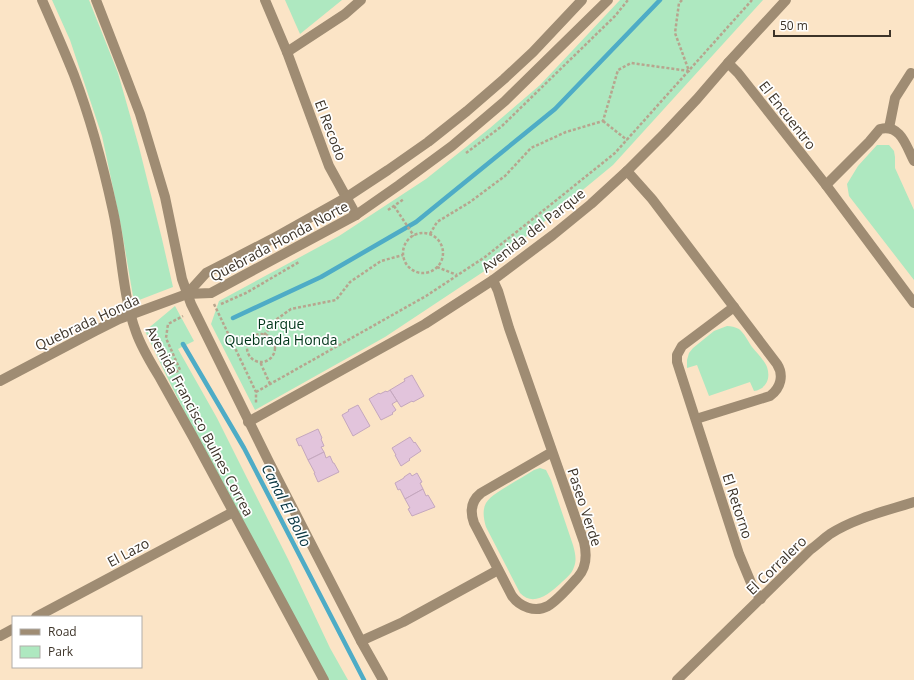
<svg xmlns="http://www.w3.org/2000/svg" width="914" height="680" font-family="'Open Sans',sans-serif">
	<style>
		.green { fill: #aee8c0 }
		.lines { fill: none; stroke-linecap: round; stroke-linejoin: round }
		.stream { stroke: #4eacc6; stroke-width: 4.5 }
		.building { fill: #e2c4dc; stroke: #c4a7be }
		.path { stroke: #b7a58e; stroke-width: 2.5; stroke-dasharray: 3 2; stroke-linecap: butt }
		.minor { stroke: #9f8c73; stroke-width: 10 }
		.labels { text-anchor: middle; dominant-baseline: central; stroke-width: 3.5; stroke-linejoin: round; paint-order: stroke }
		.street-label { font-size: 14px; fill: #3c3328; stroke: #fff }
		.park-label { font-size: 14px; fill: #00361a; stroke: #fff }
		.water-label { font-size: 15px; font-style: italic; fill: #083541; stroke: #fff }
	</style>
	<rect width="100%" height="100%" fill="#fbe4c6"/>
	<g class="green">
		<path d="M52 0H89L118 73 139 147 162 239 173 287 134 302 121 226 102 136 70 40Z"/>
		<path d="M285 0H342L300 34Z"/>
		<path d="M620 0H763L613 165 483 272 385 337 255 410 211 324 219 301 339 236 426 179 490 128 540 85Z"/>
		<path d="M877 145H889L894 151 895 157V168L914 210V280L849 196 847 184 858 166Z"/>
		<path d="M175 306 194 341 178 349 217 418 247 478 288 559 330 648 348 680H327C264 565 201 450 145 331Z"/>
		<path d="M727 326C731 326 735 327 739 329 744 333 748 341 752 347 757 353 764 360 767 367 771 379 766 389 754 391L750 382 709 396 697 365 687 368V360L689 353 693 348 714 331Z"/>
		<path d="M540 468 546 470 551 480 573 545C575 552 577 560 574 567 572 574 565 579 560 584 549 594 533 607 520 593L486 527C479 503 488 498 506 487 515 481 525 476 534 470Z"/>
	</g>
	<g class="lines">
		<g class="stream">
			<path d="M233 318 321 277 416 222 555 109 660 0"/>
			<path d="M183 344 244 448 364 680"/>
		</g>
	</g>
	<g class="building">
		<path d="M412 375 424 396 413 402 412 401 401 407 390 390 405 381 404 379Z"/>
		<path d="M390 390 397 401 392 404 396 410 392 413 393 414 381 420 369 399 379 393 380 394 386 391 387 392Z"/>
		<path d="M358 405 370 426 353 436 342 415 349 411 348 410Z"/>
		<path d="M318 429 322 438 321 439 324 446 321 447 324 452 308 460 301 445 299 446 296 439Z"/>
		<path d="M410 437 414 443 415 442 421 451 409 459 410 460 401 466 395 455H396L392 448Z"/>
		<path d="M324 452 326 458 330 456 333 463H334L339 472 318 482 314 473H315L308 460Z"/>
		<path d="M410 473 412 476 417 473 422 482 420 483 423 489 405 499 400 489 398 490 395 483 404 478V477Z"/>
		<path d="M423 489 426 496 428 495 435 507 412 516 408 509 410 508 405 499Z"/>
	</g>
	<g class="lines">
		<g class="path">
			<path d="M603 121 627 140"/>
			<path d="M466 153 502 126 615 16 628 0"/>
			<path d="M394 206 414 236"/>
			<path d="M388 210 404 199"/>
			<circle cx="423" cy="253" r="20"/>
			<path d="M430 234 437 222 470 202 505 176 531 148 566 132 603 121 618 70 631 63 689 71 675 33 679 3 682 0"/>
			<path d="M437 267 457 275"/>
			<path d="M214 304 256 392V404"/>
			<path d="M221 304 246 293 299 262"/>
			<circle cx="261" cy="348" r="14"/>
			<path d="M264 335 277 319 291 309 336 300 350 282 381 261 403 255"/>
			<path d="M261 363V364L270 384"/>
			<path d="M171 374 180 370 166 338 168 324 183 316"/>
			<path d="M256 392 426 296 485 257 559 198 615 153 752 0"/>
		</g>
		<g class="minor">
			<path d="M42 0C53 25 64 50 74 75 91 120 103 165 113 211 122 251 122 294 136 332 142 349 151 363 160 378 171 398 182 417 193 437 236 518 280 599 324 680"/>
			<path d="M96 0 124 72 140 114 153 157 165 197 182 279 191 304 269 462 361 641 383 680"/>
			<path d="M265 0 287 52 329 166 356 215"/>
			<path d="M287 52 345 14 361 0"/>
			<path d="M728 63 738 73 826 185 914 303"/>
			<path d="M889 128 895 98 911 73"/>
			<path d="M627 171 652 199 777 364C784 375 781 388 770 396L696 419"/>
			<path d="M826 185 869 142 880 129C901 124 906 146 914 161"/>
			<path d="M493 280 498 291 509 328 584 542C587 555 587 567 578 577 570 586 558 600 548 606 535 613 520 607 512 596L474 523C470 512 471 501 481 493L552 452"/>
			<path d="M187 294 206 273 272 239 347 197 388 170 428 142 467 111 504 79 533 52 582 0"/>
			<path d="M734 307 682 346 677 355V362L739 554 754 590 761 599"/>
			<path d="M0 381 95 331 119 319 187 294 211 293 356 215 399 185 452 146 505 101 608 0"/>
			<path d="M248 422 425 324 493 280 553 235 591 204 627 171 664 134 697 99 728 63 786 0"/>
			<path d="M36 617 233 512"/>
			<path d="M0 636 13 629"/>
			<path d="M361 641 403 622 498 570"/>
			<path d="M677 680 810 550C817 545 823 539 830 534 855 518 886 511 914 502"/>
		</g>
	</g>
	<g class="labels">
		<g class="street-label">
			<text transform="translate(788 115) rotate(52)">El Encuentro</text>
			<text transform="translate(331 130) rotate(69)">El Recodo</text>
			<text transform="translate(533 230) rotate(-38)">Avenida del Parque</text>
			<text transform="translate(279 241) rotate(-28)">Quebrada Honda Norte</text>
			<text transform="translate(87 322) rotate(-25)">Quebrada Honda</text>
			<text transform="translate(200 421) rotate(62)">Avenida Francisco Bulnes Correa</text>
			<text transform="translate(738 506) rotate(72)">El Retorno</text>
			<text transform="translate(585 507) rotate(72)">Paseo Verde</text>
			<text transform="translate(128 552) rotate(-28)">El Lazo</text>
			<text transform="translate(776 565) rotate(-44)">El Corralero</text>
		</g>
		<g class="park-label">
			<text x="281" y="323">Parque<tspan x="281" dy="16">Quebrada Honda</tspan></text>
		</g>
		<g class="water-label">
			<text transform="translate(287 505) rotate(63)">Canal El Bollo</text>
		</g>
	</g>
	<rect x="12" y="616" width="130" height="52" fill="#ffffff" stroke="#b1ada9"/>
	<rect x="20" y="629" width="20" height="6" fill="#9f8c73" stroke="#b1ada9"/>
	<text x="48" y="636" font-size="12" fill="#3c3328">Road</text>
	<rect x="20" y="646" width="20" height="12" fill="#aee8c0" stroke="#b1ada9"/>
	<text x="48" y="656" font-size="12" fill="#3c3328">Park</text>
	<path d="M774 30v6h116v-6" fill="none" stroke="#3c3328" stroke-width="2"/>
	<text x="780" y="30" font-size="12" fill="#3c3328" stroke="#ffffff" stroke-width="3" paint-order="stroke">50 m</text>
</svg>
